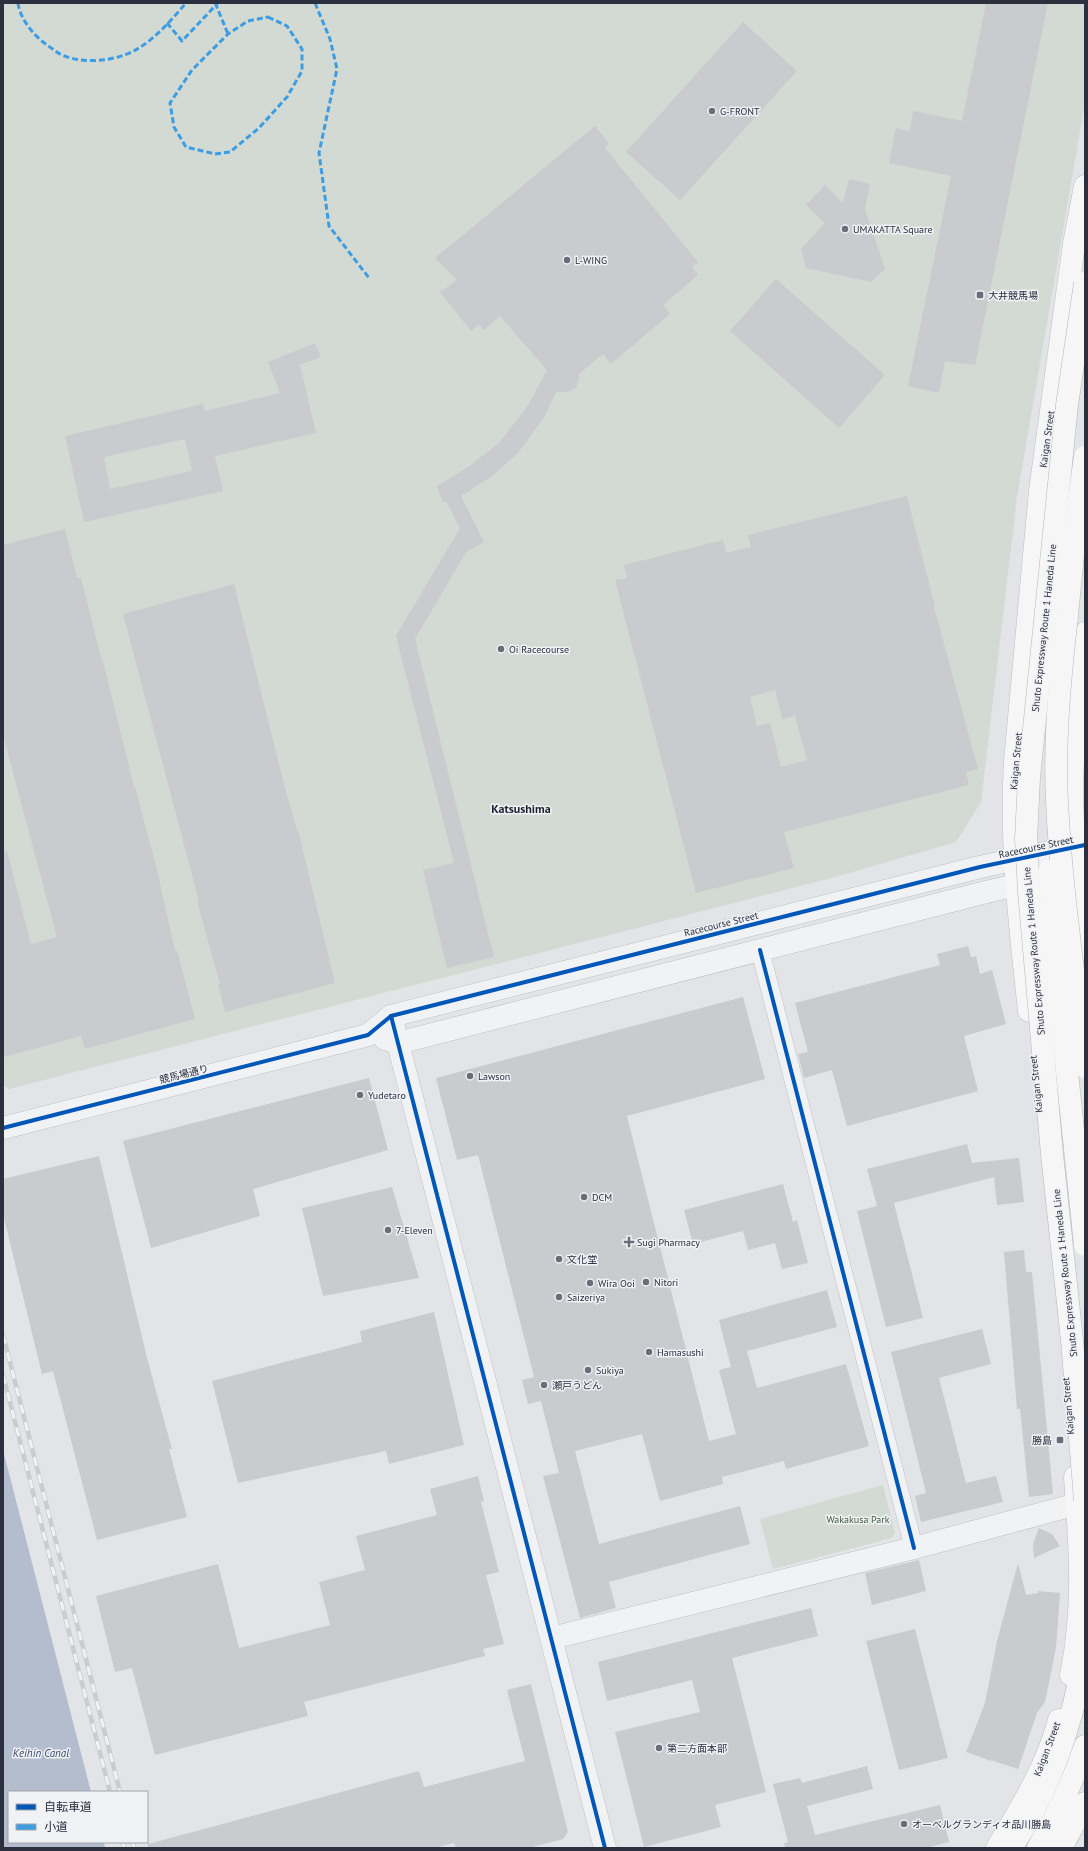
<svg xmlns="http://www.w3.org/2000/svg" width="1088" height="1851" font-family="'PT Sans','Noto Sans JP',sans-serif">
	<style>
		.green { fill: #d2dad3 }
		.water { fill: #b4bdce }
		.building { fill: #cacbcf; fill-rule: evenodd }
		.lines { fill: none; stroke-linecap: round; stroke-linejoin: round }
		.minor-casing { stroke: #bfc1c3; stroke-width: 19 }
		.tertiary-casing { stroke: #bfc1c3; stroke-width: 23 }
		.primary-casing { stroke: #bfc1c4; stroke-width: 23 }
		.motorway-casing { stroke: #b5b7bb; stroke-width: 23 }
		.minor { stroke: #f1f2f4; stroke-width: 18 }
		.tertiary { stroke: #f1f2f4; stroke-width: 22 }
		.primary { stroke: #f6f6f6; stroke-width: 22 }
		.motorway { stroke: #f6f6f6; stroke-width: 22 }
		.rail-casing { stroke: #cbccce; stroke-width: 4.5 }
		.rail { stroke: #f0f2f6; stroke-width: 3; stroke-dasharray: 9; stroke-linecap: butt }
		.motorway-bridge-casing { stroke: #b5b7bb; stroke-width: 23; stroke-linecap: butt }
		.motorway-bridge { stroke: #f6f6f6; stroke-width: 22 }
		.quiet { stroke: #3d9de3; stroke-width: 3; stroke-dasharray: 6 3; stroke-linecap: butt }
		.cycleway-casing { stroke: #f0f2f6; stroke-width: 6 }
		.cycleway { stroke: #0057b8; stroke-width: 4 }
		.poi-dot { fill: #6b6e79; stroke: #f0f2f6; stroke-width: 1.5 }
		.labels { text-anchor: middle; dominant-baseline: central; stroke-width: 3; stroke-linejoin: round; paint-order: stroke }
		.poi-label { font-size: 10px; fill: #2b2f3e; stroke: #f0f2f6; text-anchor: start }
		.street-label { font-size: 10px; fill: #2b2f3e; stroke: #f0f2f6 }
		.park-label { font-size: 10px; fill: #3b583a; stroke: #f0f2f6 }
		.water-label { font-size: 11px; font-style: italic; fill: #3a496d; stroke: #f0f2f6 }
		.quarter-label { font-size: 12px; font-weight: bold; fill: #1d202e; stroke: #f0f2f6 }
	</style>
	<rect width="100%" height="100%" fill="#e2e4e7"/>
	<g class="green">
		<path d="M3 3H1085V102L1017 497 981 802 956 842 835 877 9 1089 3 1085Z"/>
		<path d="M883 1485 895 1533 892 1538 773 1569 760 1519Z"/>
	</g>
	<path class="water" d="M3 1450 91 1792H9V1842H104L105 1848H3Z"/>
	<g class="building">
		<path d="M986 3H1048L975 365 945 361 939 393 908 386 951 176 889 163 896 128 910 131 913 111 962 121Z"/>
		<path d="M743 22 797 71 680 200 626 152Z"/>
		<path d="M595 126 609 143 605 148 698 262 692 267 698 275 663 305 670 314 611 364 603 354 579 374V379L576 388 567 392H556L544 417 518 453 492 476 461 496 484 542 466 552 415 639 494 957 447 968 423 870 454 863 396 636 460 528 446 501 443 503 437 486 468 467 499 443 529 404 547 370 500 316 484 330 479 324 471 331 440 292 457 280 435 258Z"/>
		<path d="M849 179 870 184 865 209 885 269 871 282 806 268 801 249 825 223 806 205 825 185 843 203Z"/>
		<path d="M776 279 885 375 839 428 730 331Z"/>
		<path d="M315 343 321 357 300 365 316 433 215 456 223 491 84 522 65 436 203 404 205 411 280 393 268 362ZM185 439 192 471 110 489 104 457Z"/>
		<path d="M907 496 935 607H934L978 769 966 772 969 785 784 832 794 868 696 893 615 580 627 578 624 565 723 540 726 553 751 547 748 535ZM775 690 782 719 795 716 807 760 781 767 770 723 757 726 750 697Z"/>
		<path d="M65 529 77 578H81L102 661H103L134 787H135L157 870 175 951 177 950 195 1019 85 1049 81 1036 3 1057V852L7 851 31 944 57 937 3 735V545Z"/>
		<path d="M234 584 285 788 297 830H298L335 983 225 1012 218 984H220L197 901H199L123 614Z"/>
		<path d="M968 946 971 957 976 956 980 974 992 970 1006 1024 964 1036 978 1091 847 1126 832 1070 804 1078 798 1054 808 1052 795 1003 940 965 937 954Z"/>
		<path d="M743 997 765 1079 627 1116 709 1441 736 1434 719 1370 731 1367 719 1320 827 1290 837 1327 747 1351 757 1388 846 1364 869 1446 786 1469 784 1461 722 1477 723 1484 660 1501 642 1434 575 1451 599 1544 740 1506 750 1544 609 1582 616 1608 580 1618 543 1476 559 1473 541 1401 528 1404 522 1380 534 1377 478 1155 457 1160 436 1078Z"/>
		<path d="M369 1078 388 1150 253 1189 260 1216 151 1248 123 1141Z"/>
		<path d="M967 1144 972 1163 1019 1158 1024 1202 997 1205 994 1177 894 1203 923 1318 886 1327 857 1211 877 1206 867 1169Z"/>
		<path d="M99 1156 147 1358 172 1449H169L187 1517 97 1540 53 1371 42 1374 3 1214V1179Z"/>
		<path d="M783 1184 793 1222 797 1220 808 1263 782 1269 775 1243 748 1250 743 1231 693 1244 684 1210Z"/>
		<path d="M392 1187 419 1278 323 1296 302 1208Z"/>
		<path d="M1024 1250 1026 1272H1032L1053 1494 1029 1497 1020 1409H1017L1004 1252Z"/>
		<path d="M434 1312 464 1445 389 1464 386 1451 238 1483 212 1381 362 1342 360 1331Z"/>
		<path d="M982 1329 991 1364 939 1378 966 1483 996 1476 1003 1502 921 1522 915 1496 926 1493 891 1352Z"/>
		<path d="M478 1476 484 1501 481 1502 499 1572 486 1575 504 1644 483 1649 485 1656 304 1702 308 1716 155 1755 132 1668 115 1672 96 1596 218 1564 239 1648 330 1625 319 1582 365 1570 356 1536 437 1515 430 1489Z"/>
		<path d="M1039 1528 1052 1534 1060 1546 1034 1558 1033 1544Z"/>
		<path d="M919 1560 926 1591 872 1605 865 1573Z"/>
		<path d="M1018 1563 1026 1595 1038 1593V1591L1060 1593 1056 1648 1045 1702 1037 1713 1018 1769 991 1760V1761L966 1752 985 1703 997 1641Z"/>
		<path d="M811 1608 818 1636 732 1658 766 1792 715 1805 721 1827 644 1847 615 1732 700 1712 692 1680 607 1701 598 1662Z"/>
		<path d="M915 1629 948 1758 899 1770 866 1641Z"/>
		<path d="M531 1684 568 1832 563 1839 529 1848H456L454 1843 435 1848H148V1844L419 1771 424 1787 525 1761 507 1690Z"/>
		<path d="M867 1766 873 1789 807 1806 815 1835 940 1805 949 1842 926 1848H785L784 1843 788 1842 773 1784 800 1778 802 1783Z"/>
	</g>
	<g class="lines">
		<defs>
			<path id="minor" d="M760 950 914 1548"/>
			<g id="tertiary">
				<path d="M391 1016 605 1848"/>
				<path d="M385 1039 398 1043 986 892 1035 881"/>
				<path d="M3 1128 368 1035 391 1016 980 867 1078 846"/>
				<path d="M552 1638 914 1548 1077 1504"/>
			</g>
			<g id="primary">
				<path d="M1085 633C1079 685 1073 737 1072 790 1072 843 1080 897 1085 950"/>
				<path d="M1029 1011C1020 927 1010 845 1015 761L1040 491 1074 244 1085 186"/>
				<path d="M1071 1675C1085 1609 1080 1544 1075 1477"/>
				<path d="M997 1848C1021 1808 1047 1766 1059 1720"/>
			</g>
			<g id="motorway">
				<path d="M1011 1848C1051 1789 1073 1722 1085 1652"/>
				<path d="M1038 1848C1057 1815 1073 1782 1085 1746"/>
				<path d="M1061 1848 1085 1803"/>
			</g>
		</defs>
		<use href="#minor" class="minor-casing"/>
		<use href="#tertiary" class="tertiary-casing"/>
		<use href="#primary" class="primary-casing"/>
		<use href="#motorway" class="motorway-casing"/>
		<use href="#minor" class="minor"/>
		<use href="#tertiary" class="tertiary"/>
		<use href="#primary" class="primary"/>
		<use href="#motorway" class="motorway"/>
		<defs>
			<g id="rail">
				<path d="M3 1335 120 1792"/>
				<path d="M3 1375 110 1792"/>
				<path d="M123 1842 124 1848"/>
				<path d="M133 1842 134 1848"/>
			</g>
		</defs>
		<use href="#rail" class="rail-casing"/>
		<use href="#rail" class="rail"/>
		<defs>
			<g id="motorway-bridge">
				<path d="M1085 283 1067 405 1029 778 1026 839 1029 892 1052 1154 1072 1340 1085 1500"/>
				<path d="M1085 457C1077 510 1072 563 1067 616 1060 677 1054 739 1057 801 1061 890 1075 979 1085 1067"/>
				<path d="M1049 871 1057 976 1085 1245"/>
			</g>
		</defs>
		<use href="#motorway-bridge" class="motorway-bridge-casing"/>
		<use href="#motorway-bridge" class="motorway-bridge"/>
		<g class="quiet">
			<path d="M18 3C20 19 34 36 47 45 52 48 57 53 62 55 85 65 118 61 139 48 157 37 173 18 186 3"/>
			<path d="M315 3 330 39 337 69 319 153 329 226 369 278"/>
			<path d="M218 4 216 5 228 34"/>
			<path d="M268 17 287 26 302 49V71L287 97 259 128 230 152 215 154 186 147 174 127 170 103 192 70 228 34 248 21Z"/>
			<path d="M167 23 182 41 216 5"/>
		</g>
		<defs>
			<g id="cycleway">
				<path d="M760 950 914 1548"/>
				<path d="M391 1016 605 1848"/>
				<path d="M3 1128 368 1035 391 1016 980 867 1085 845"/>
			</g>
		</defs>
		<use href="#cycleway" class="cycleway-casing"/>
		<use href="#cycleway" class="cycleway"/>
	</g>
	<g class="poi-dot">
		<circle cx="712" cy="111" r="4"/>
		<circle cx="845" cy="229" r="4"/>
		<circle cx="567" cy="260" r="4"/>
		<rect x="976" y="291" width="8" height="8" rx="2"/>
		<circle cx="501" cy="649" r="4"/>
		<circle cx="470" cy="1076" r="4"/>
		<circle cx="360" cy="1095" r="4"/>
		<circle cx="584" cy="1197" r="4"/>
		<circle cx="388" cy="1230" r="4"/>
		<path d="M627 1236h4v4h4v4h-4v4h-4v-4h-4v-4h4z"/>
		<circle cx="559" cy="1259" r="4"/>
		<circle cx="646" cy="1282" r="4"/>
		<circle cx="590" cy="1283" r="4"/>
		<circle cx="559" cy="1297" r="4"/>
		<circle cx="649" cy="1352" r="4"/>
		<circle cx="588" cy="1370" r="4"/>
		<circle cx="544" cy="1385" r="4"/>
		<rect x="1056" y="1436" width="8" height="8" rx="2"/>
		<circle cx="659" cy="1748" r="4"/>
		<circle cx="904" cy="1824" r="4"/>
	</g>
	<g class="labels">
		<g class="poi-label">
			<text x="720" y="111">G-FRONT</text>
			<text x="853" y="229">UMAKATTA Square</text>
			<text x="575" y="260">L-WING</text>
			<text x="988" y="295">大井競馬場</text>
			<text x="509" y="649">Oi Racecourse</text>
			<text x="478" y="1076">Lawson</text>
			<text x="368" y="1095">Yudetaro</text>
			<text x="592" y="1197">DCM</text>
			<text x="396" y="1230">7-Eleven</text>
			<text x="637" y="1242">Sugi Pharmacy</text>
			<text x="567" y="1259">文化堂</text>
			<text x="654" y="1282">Nitori</text>
			<text x="598" y="1283">Wira Ooi</text>
			<text x="567" y="1297">Saizeriya</text>
			<text x="657" y="1352">Hamasushi</text>
			<text x="596" y="1370">Sukiya</text>
			<text x="552" y="1385">瀬戸うどん</text>
			<text x="1052" y="1440" text-anchor="end">勝島</text>
			<text x="667" y="1748">第二方面本部</text>
			<text x="912" y="1824">オーベルグランディオ品川勝島</text>
		</g>
		<g class="street-label">
			<text transform="translate(1047 439) rotate(-82)">Kaigan Street</text>
			<text transform="translate(1044 628) rotate(-84)">Shuto Expressway Route 1 Haneda Line</text>
			<text transform="translate(1016 761) rotate(-85)">Kaigan Street</text>
			<text transform="translate(1036 847) rotate(-12)">Racecourse Street</text>
			<text transform="translate(721 924) rotate(-14)">Racecourse Street</text>
			<text transform="translate(1034 951) rotate(-95)">Shuto Expressway Route 1 Haneda Line</text>
			<text transform="translate(184 1074) rotate(-14)">競馬場通り</text>
			<text transform="translate(1036 1084) rotate(-96)">Kaigan Street</text>
			<text transform="translate(1065 1273) rotate(-96)">Shuto Expressway Route 1 Haneda Line</text>
			<text transform="translate(1068 1406) rotate(-95)">Kaigan Street</text>
			<text transform="translate(1047 1749) rotate(-69)">Kaigan Street</text>
		</g>
		<g class="park-label">
			<text x="858" y="1519">Wakakusa Park</text>
		</g>
		<g class="water-label">
			<text x="41" y="1753">Keihin Canal</text>
		</g>
		<g class="quarter-label">
			<text x="521" y="808">Katsushima</text>
		</g>
	</g>
	<rect width="1088" height="1851" fill="none" stroke="#2b2f3e" stroke-width="8"/>
	<rect x="8" y="1791" width="140" height="52" fill="#f0f2f6" stroke="#a1a4ac"/>
	<rect x="16" y="1804" width="20" height="6" fill="#0057b8" stroke="#a1a4ac"/>
	<text x="44" y="1811" font-size="12" fill="#2b2f3e">自転車道</text>
	<rect x="16" y="1824" width="20" height="6" fill="#3d9de3" stroke="#a1a4ac"/>
	<text x="44" y="1831" font-size="12" fill="#2b2f3e">小道</text>
</svg>
